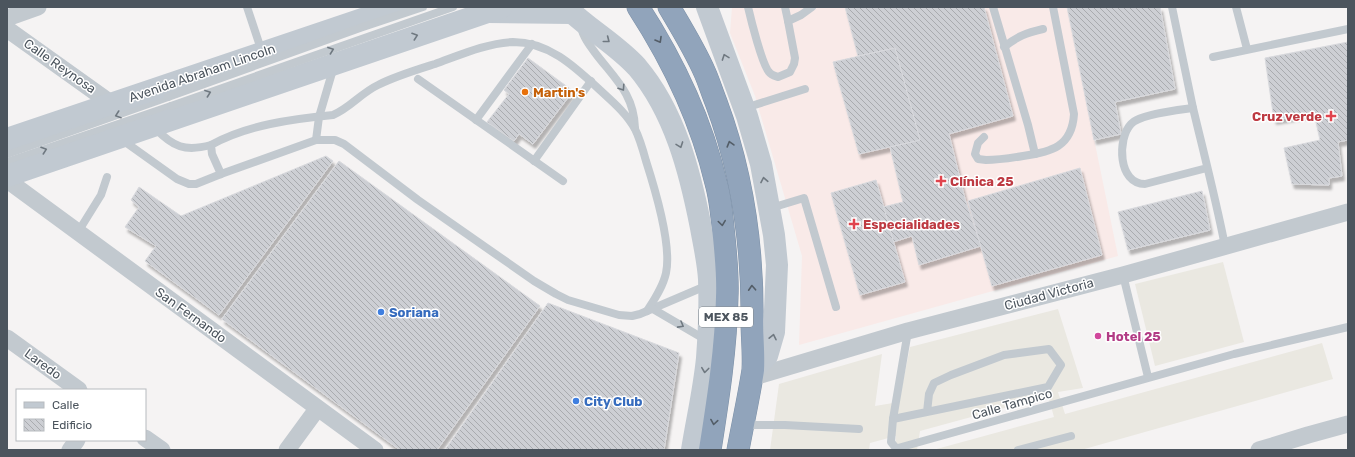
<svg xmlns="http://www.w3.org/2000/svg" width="1355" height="457" font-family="Rubik,sans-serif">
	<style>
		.commercial { fill: #eae8e1 }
		.medical { fill: #f9eae8 }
		.building { fill: url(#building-back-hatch); stroke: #d8d9dd; filter: url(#shadow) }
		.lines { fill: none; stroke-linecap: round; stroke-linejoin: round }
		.highway-casing { stroke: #7c90a7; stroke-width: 23 }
		.lane { stroke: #c2c9cf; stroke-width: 8 }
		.street { stroke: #c2c9cf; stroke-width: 17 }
		.secondary { stroke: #c1c9d1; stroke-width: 22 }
		.highway { stroke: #91a4bb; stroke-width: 22 }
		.lane-bridge { stroke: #c2c9cf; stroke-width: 8 }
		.oneway { stroke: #6f7880 }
		.oneway2 { stroke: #535d67 }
		.food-dot { fill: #e8710a; stroke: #fff; stroke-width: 1.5 }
		.health-dot { fill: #e0444e; stroke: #fff; stroke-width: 1.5 }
		.shop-dot { fill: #3f7fe0; stroke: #fff; stroke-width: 1.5 }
		.hotel-dot { fill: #d1479c; stroke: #fff; stroke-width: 1.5 }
		.labels { text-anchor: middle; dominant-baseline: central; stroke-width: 3; stroke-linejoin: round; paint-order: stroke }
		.shield { fill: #fff; stroke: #82888e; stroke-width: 1 }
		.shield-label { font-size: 12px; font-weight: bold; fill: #4c555e }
		.street-label { font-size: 13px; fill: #4c555e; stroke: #fff }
		.food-label { font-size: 13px; font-weight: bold; fill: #c56008; stroke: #fff; text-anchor: start }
		.health-label { font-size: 13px; font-weight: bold; fill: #be3a42; stroke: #fff; text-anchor: start }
		.shop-label { font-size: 13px; font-weight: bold; fill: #366cbe; stroke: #fff; text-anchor: start }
		.hotel-label { font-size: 13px; font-weight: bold; fill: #b23c85; stroke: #fff; text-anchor: start }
	</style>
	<defs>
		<pattern id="building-back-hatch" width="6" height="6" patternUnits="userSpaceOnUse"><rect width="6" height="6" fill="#cdcfd4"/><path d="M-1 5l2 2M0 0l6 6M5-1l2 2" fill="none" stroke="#a9abaf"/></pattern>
		<filter id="shadow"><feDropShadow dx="2.5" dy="4.5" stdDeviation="1" flood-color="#0004"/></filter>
	</defs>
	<rect width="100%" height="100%" fill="#f5f3f3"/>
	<g class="commercial">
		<path d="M1223 262 1244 342 1155 366 1135 284Z"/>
		<path d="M1058 309 1083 388 1058 392 1065 414 1322 343 1333 379 1081 450H933L1054 417 1048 396 920 431 917 450H895L896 436 870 443 869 450H770L779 384 882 354 875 406 899 402 910 347Z"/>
	</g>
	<path class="medical" d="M732 7H1067L1118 256 799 345 802 256 755 96 730 33Z"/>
	<g class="building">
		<path d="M845 7H984L1013 116 949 134 965 199 981 246 919 265 912 236 893 242 883 207 903 202 890 147 920 140 895 48 858 56Z"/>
		<path d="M1067 7H1160L1175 89 1115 102 1121 134 1094 140Z"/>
		<path d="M1348 42V140L1338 142 1342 176 1329 178V185L1292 184 1284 148 1320 140 1314 113 1274 120 1265 58Z"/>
		<path d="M895 48 920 140 859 154 833 62Z"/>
		<path d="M528 58 573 91 533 144 519 134 514 141 487 122 509 94 504 90Z"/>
		<path d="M326 156 333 161 219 315 145 261 156 246 125 227 139 207 131 200 139 187 181 216Z"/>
		<path d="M339 161 540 306 437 450H400L222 319Z"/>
		<path d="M1080 168 1102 255 992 286 968 201Z"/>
		<path d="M876 180 905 282 860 295 831 193Z"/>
		<path d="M1202 191 1210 230 1128 250 1118 212Z"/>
		<path d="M548 303 679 353 664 450H445Z"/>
	</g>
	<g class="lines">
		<defs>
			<g id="highway">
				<path d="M638 7C673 61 701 119 716 183 721 200 722 219 724 237 726 257 728 277 727 297 726 348 718 399 710 450"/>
				<path d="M669 7C682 29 695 50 705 73 709 82 712 92 716 102 742 172 753 246 752 321 752 337 754 354 753 370 749 396 743 423 738 450"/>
			</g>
		</defs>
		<use href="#highway" class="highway-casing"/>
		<g class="lane">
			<path d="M247 7 262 52"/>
			<path d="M748 7C751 20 762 64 769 72 771 75 775 76 778 77L790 72 794 64 795 58 788 21 801 15 812 7"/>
			<path d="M785 7 788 21"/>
			<path d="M993 7 1028 125 1035 154"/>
			<path d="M1172 7 1193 108"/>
			<path d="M1236 7 1247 49"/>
			<path d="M581 27C583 37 590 46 596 54 615 79 634 94 635 128"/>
			<path d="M1004 47C1018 36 1026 33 1043 29"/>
			<path d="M1213 57 1348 29"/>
			<path d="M418 79 563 181"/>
			<path d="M745 108 805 89"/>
			<path d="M476 120 532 44"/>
			<path d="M155 128C173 147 185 152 211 145"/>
			<path d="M984 137 978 143 975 154 978 159 986 160C998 160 1011 158 1023 156 1051 152 1072 147 1074 114L1053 7"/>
			<path d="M121 139 177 179 189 184H196L221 174 316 140H335L344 144 418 200 534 281 556 294 568 300 619 315 632 316 640 314 708 285"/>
			<path d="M316 140 319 117 334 66"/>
			<path d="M7 154 168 97"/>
			<path d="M534 161 591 81"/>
			<path d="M7 162 171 106"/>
			<path d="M1207 168 1145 184C1118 184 1117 139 1131 124 1140 114 1179 110 1193 108 1204 154 1216 200 1225 246"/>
			<path d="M221 174 212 154 211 145C247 125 292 119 333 115 350 108 361 93 378 85 396 76 416 70 435 64 460 55 487 43 513 42 550 42 576 68 601 91 613 102 627 114 635 129 640 139 643 150 646 161 655 189 672 245 666 273 663 287 654 300 647 311"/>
			<path d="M771 208 804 198 836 307"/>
			<path d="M78 232 101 195 107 177"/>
			<path d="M1123 275 1148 377"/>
			<path d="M653 309 706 340"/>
			<path d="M908 331 893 419 891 442 895 447 898 448 1234 354 1348 327"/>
			<path d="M893 419 1048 387 1061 365 1049 349 1004 355 951 375 934 383 929 394 927 412"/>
			<path d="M743 425H785L859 429"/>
			<path d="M1018 450 1071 436"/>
		</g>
		<g class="street">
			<path d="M7 18 38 7"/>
			<path d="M7 29 112 104"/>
			<path d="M7 180 375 450"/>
			<path d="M7 338 79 390"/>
			<path d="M751 378 908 331 1123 275 1348 212"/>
			<path d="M145 438 162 450"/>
			<path d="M70 450 77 440"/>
			<path d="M287 450 317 409"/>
			<path d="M1259 450 1308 435 1348 424"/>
		</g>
		<g class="secondary">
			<path d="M566 7C588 29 616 44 637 67 675 112 690 172 701 228 704 245 708 262 709 279 710 305 709 332 707 358 704 389 697 419 692 450"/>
			<path d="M707 7 747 116 761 164 774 235 777 265 774 332 767 356 753 369"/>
			<path d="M488 12 571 13"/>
			<path d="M7 139 398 7"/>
			<path d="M7 176 502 7"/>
		</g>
		<use href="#highway" class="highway"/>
		<g class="lane-bridge">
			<path d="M168 97 360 28 423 7"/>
			<path d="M171 106 453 7"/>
		</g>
	</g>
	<defs><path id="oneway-chevron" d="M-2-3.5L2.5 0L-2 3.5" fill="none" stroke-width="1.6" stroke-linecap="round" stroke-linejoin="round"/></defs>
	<g class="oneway">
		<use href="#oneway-chevron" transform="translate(415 36) rotate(-19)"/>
		<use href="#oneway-chevron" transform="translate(607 40) rotate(38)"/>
		<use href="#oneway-chevron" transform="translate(331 50) rotate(-20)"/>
		<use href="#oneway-chevron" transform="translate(725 57) rotate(-110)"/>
		<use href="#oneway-chevron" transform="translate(622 88) rotate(56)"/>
		<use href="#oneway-chevron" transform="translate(208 93) rotate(-20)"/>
		<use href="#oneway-chevron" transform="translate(118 115) rotate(161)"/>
		<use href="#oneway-chevron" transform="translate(680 145) rotate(70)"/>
		<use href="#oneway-chevron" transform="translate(44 150) rotate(-19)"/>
		<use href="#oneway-chevron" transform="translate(764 180) rotate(-101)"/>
		<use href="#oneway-chevron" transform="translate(681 325) rotate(29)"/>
		<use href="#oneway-chevron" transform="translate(773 337) rotate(-78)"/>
		<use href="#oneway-chevron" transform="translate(705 370) rotate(97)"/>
	</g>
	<g class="oneway2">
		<use href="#oneway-chevron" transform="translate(659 40) rotate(60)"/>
		<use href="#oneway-chevron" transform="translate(730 144) rotate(-106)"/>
		<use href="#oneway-chevron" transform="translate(722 223) rotate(82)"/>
		<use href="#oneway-chevron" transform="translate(752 288) rotate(-93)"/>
		<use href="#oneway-chevron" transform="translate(714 422) rotate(99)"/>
	</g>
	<circle class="food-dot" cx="525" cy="92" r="4"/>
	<g class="health-dot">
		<path d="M1329 110h4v4h4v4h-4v4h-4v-4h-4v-4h4z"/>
		<path d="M939 175h4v4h4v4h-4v4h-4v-4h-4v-4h4z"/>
		<path d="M852 218h4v4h4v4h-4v4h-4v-4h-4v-4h4z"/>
	</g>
	<g class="shop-dot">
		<circle cx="381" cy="312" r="4"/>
		<circle cx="576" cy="401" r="4"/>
	</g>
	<circle class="hotel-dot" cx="1098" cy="336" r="4"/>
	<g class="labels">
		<rect class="shield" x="699" y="307" width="54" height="20" rx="3"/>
		<g class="shield-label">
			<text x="726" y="317">MEX 85</text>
		</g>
		<g class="street-label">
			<text transform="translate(60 66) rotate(35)">Calle Reynosa</text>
			<text transform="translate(202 73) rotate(-19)">Avenida Abraham Lincoln</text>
			<text transform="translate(1049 294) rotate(-15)">Ciudad Victoria</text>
			<text transform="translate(191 315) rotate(36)">San Fernando</text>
			<text transform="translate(43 364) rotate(36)">Laredo</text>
			<text transform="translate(1012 404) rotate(-16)">Calle Tampico</text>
		</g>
		<g class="food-label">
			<text x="533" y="92">Martin's</text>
		</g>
		<g class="health-label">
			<text x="1322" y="116" text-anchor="end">Cruz verde</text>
			<text x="950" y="181">Clínica 25</text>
			<text x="863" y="224">Especialidades</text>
		</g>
		<g class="shop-label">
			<text x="389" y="312">Soriana</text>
			<text x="584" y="401">City Club</text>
		</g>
		<g class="hotel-label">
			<text x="1106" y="336">Hotel 25</text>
		</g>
	</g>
	<rect width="1355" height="457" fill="none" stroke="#4c555e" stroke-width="16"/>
	<rect x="16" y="389" width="130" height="52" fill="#ffffff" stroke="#b7bbbf"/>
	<rect x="24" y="402" width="20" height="6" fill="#c1c9d1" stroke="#b7bbbf"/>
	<text x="52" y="409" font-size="12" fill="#4c555e">Calle</text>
	<rect x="24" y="419" width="20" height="12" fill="url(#building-back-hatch)" stroke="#b7bbbf"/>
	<text x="52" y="429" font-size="12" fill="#4c555e">Edificio</text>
</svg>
